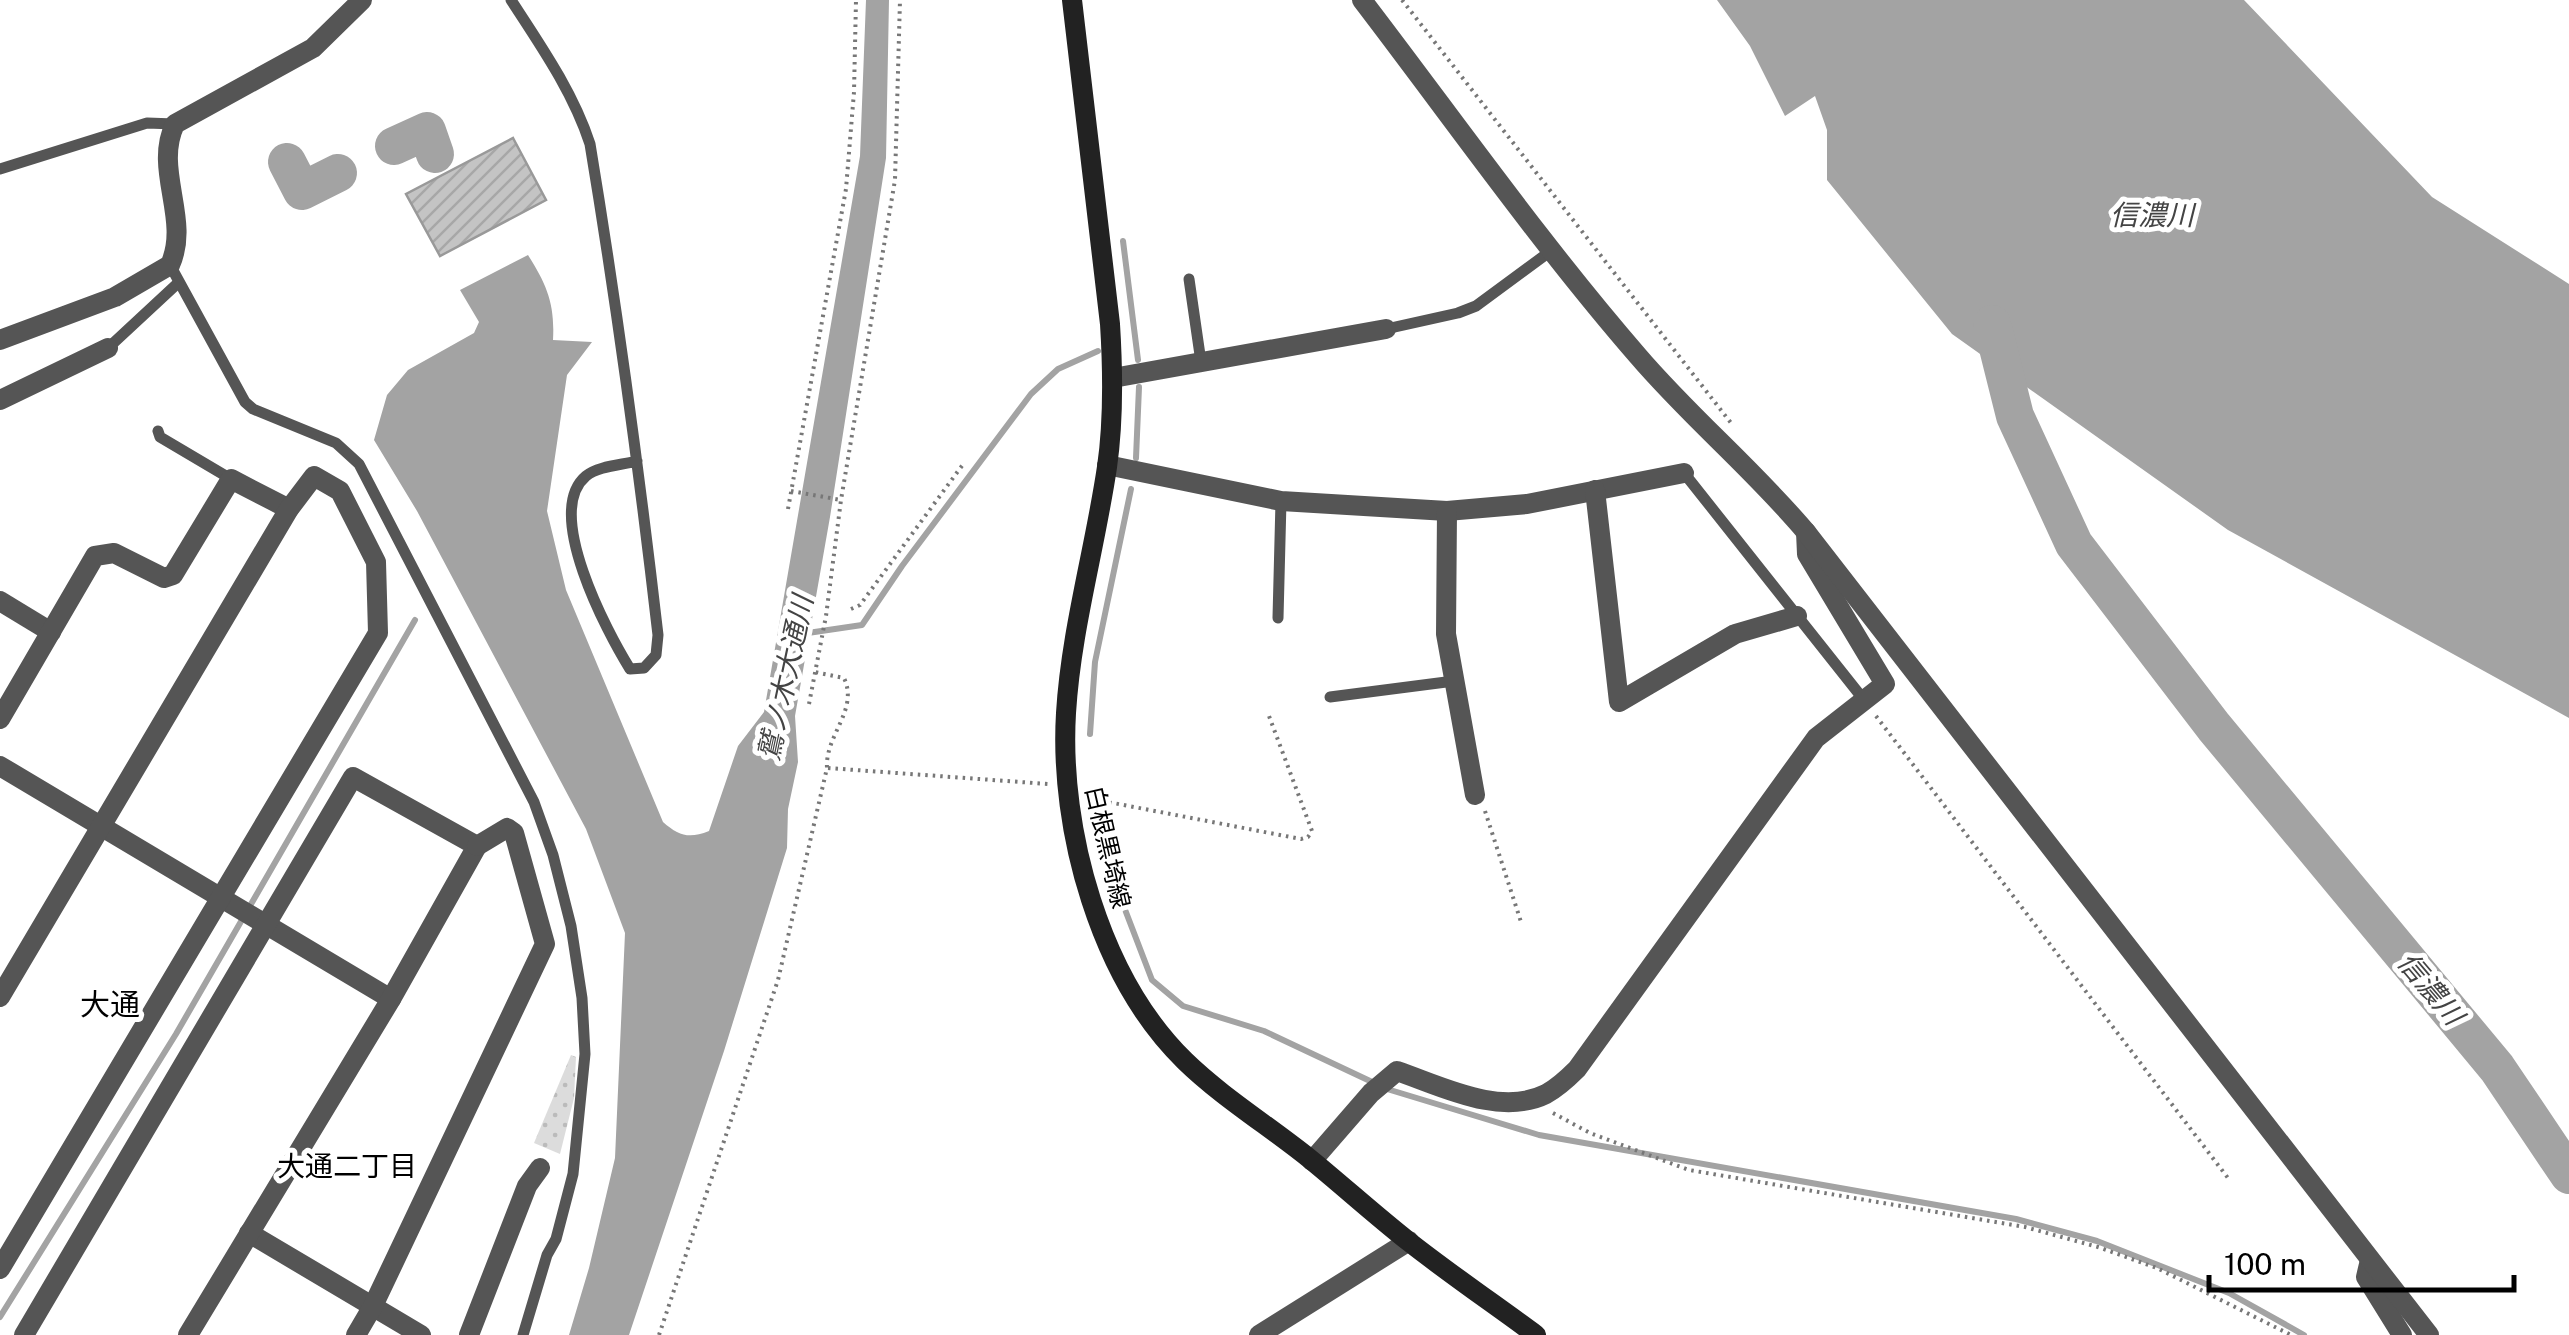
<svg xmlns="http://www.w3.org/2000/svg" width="2569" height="1335" font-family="'Public Sans','Noto Sans JP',sans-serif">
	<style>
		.park { fill: url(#park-dots) }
		.water { fill: #a3a3a3 }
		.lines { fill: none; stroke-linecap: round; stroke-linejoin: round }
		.stream { stroke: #a3a3a3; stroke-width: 6 }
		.river { stroke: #a3a3a3; stroke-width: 38 }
		.building { fill: url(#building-hatch); stroke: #999; stroke-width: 2.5 }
		.path { stroke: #777; stroke-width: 4; stroke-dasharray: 2.5 5; stroke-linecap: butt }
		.service { stroke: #555; stroke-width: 11 }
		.minor { stroke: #555; stroke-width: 20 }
		.tertiary { stroke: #555; stroke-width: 20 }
		.secondary { stroke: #222; stroke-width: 20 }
		.labels { text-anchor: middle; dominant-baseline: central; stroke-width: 10; stroke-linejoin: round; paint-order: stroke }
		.street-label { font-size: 25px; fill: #000; stroke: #fff }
		.water-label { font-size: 28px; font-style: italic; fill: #444; stroke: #fff }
		.neighbourhood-label { font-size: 28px; fill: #000; stroke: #fff }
		.quarter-label { font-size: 30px; fill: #000; stroke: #fff }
	</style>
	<defs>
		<pattern id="park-dots" width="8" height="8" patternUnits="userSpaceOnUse" patternTransform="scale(2.5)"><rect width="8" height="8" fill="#dcdcdc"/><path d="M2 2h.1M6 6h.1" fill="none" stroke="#bbb" stroke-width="1.8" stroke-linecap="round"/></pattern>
		<pattern id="building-hatch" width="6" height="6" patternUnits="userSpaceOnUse" patternTransform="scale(2.5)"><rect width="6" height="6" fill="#c4c4c4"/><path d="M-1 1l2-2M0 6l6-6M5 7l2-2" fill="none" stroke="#a7a7a7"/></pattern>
	</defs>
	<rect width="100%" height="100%" fill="#fff"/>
	<path class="park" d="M571 1055 576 1057 574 1098 560 1154 534 1143Z"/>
	<g class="water">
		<path d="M866 0H889L886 158 830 517 795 716 798 762 788 809 787 848 724 1051 629 1335H569L589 1268 615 1158 625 933 586 829 417 511 374 440 387 395 408 370 474 333 479 322 460 290 528 255C547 285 555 304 553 340L592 342 567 375 547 511 566 590 663 822C679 836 689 839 709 831L738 746 764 712 860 156Z"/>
		<path d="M1717 0H2244L2432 197 2569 284V718L2228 530 1952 334 1827 180V130L1815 96 1785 116 1750 46Z"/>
	</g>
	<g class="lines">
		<g class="stream">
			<path d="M1123 241 1138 360"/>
			<path d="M1136 458 1139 387"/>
			<path d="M801 634 862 625 902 566 1031 394 1058 369 1098 351"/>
			<path d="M1090 734 1095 662 1131 489"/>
			<path d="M1098 818 1106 860 1152 980 1183 1006 1264 1031 1387 1089 1539 1135 2016 1219 2097 1241 2229 1293 2304 1335"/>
			<path d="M0 1317 176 1034 415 620"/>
		</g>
		<g class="river">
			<path d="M394 146 427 131 435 154"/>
			<path d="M287 162 302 191 338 173"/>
			<path d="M1992 324 2015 416 2074 544 2214 727 2497 1068 2569 1175"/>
		</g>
	</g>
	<path class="building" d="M513 138 546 200 440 256 406 194Z"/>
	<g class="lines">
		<g class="path">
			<path d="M1402 0 1731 423"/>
			<path d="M791 491 841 500"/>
			<path d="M788 509 846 189 854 92 856 0"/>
			<path d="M851 609 860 605 964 463"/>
			<path d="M809 704 826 616 841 500 895 180 900 0"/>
			<path d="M1876 716 2228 1178"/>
			<path d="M828 768 1048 784"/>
			<path d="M1087 798 1301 839 1308 837 1312 831 1269 716"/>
			<path d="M1485 811 1522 925"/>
			<path d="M1553 1113 1590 1133 1689 1170 2025 1227 2098 1247 2157 1268 2291 1335"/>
			<path d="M659 1335 778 980 827 768C825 735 859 710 844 678L815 672"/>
		</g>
		<g class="service">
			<path d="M511 0C541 46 573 92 590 144 617 307 639 470 658 635L656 655 644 668 630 669C607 632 543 512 586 476 598 466 622 465 637 461"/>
			<path d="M0 169 147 123 175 124"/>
			<path d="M170 265 245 402 253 409 336 443 359 464 534 802 553 855 571 926 582 998 585 1054 573 1174 556 1239 547 1255 523 1335"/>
			<path d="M1189 279 1201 362"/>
			<path d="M1386 329 1458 313 1476 306 1552 250"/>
			<path d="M108 348 178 283"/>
			<path d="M158 431 160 437 231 479"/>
			<path d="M1684 473 1864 700"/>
			<path d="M1278 618 1281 501"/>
			<path d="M1330 697 1454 681"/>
		</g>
		<g class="minor">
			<path d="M0 340 115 297 170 265C191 219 153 170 175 124L313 48 362 0"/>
			<path d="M1113 378 1386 329"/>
			<path d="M0 400 108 348"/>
			<path d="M1107 465 1281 501 1447 511 1527 504 1684 473"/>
			<path d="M1595 490 1619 702 1735 634 1797 616"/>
			<path d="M1447 511 1446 634 1475 795"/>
			<path d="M0 601 51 632"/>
			<path d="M0 719 95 556 114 553 164 578 173 575 231 479 289 509"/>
			<path d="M0 766 391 999"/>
			<path d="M0 997 289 509 314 476 340 491 376 562 378 633 0 1269"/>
			<path d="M1312 1161 1371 1093 1397 1071C1441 1086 1500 1117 1546 1094 1557 1088 1568 1078 1577 1069L1816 738 1885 684 1807 554 1806 532"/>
			<path d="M249 1233 421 1335"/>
			<path d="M2370 1260 2366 1277 2402 1335"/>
			<path d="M24 1335 353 777 477 846 391 999 188 1335"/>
			<path d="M356 1335 373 1306 545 944 514 833 507 828 477 846"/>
			<path d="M469 1335 527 1186 540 1168"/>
			<path d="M1259 1335 1409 1241"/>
		</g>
		<path class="tertiary" d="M1362 0C1453 119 1540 243 1638 356 1691 418 1754 470 1806 532L2429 1335"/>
		<path class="secondary" d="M1072 0 1110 324C1113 372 1114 419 1107 467 1095 549 1071 630 1066 713 1059 830 1100 978 1185 1061 1222 1097 1269 1126 1310 1159 1343 1186 1375 1215 1408 1241 1450 1274 1494 1304 1536 1335"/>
	</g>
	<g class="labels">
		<g class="street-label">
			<text transform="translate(1108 847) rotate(77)">白根黒埼線</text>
		</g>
		<g class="water-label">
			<text x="2152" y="214">信濃川</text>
			<text transform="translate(785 678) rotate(-78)">鷲ノ木大通川</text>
			<text transform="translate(2431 988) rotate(50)">信濃川</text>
		</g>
		<g class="neighbourhood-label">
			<text x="347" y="1165">大通二丁目</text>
		</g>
		<g class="quarter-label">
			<text x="110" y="1004">大通</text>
		</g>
	</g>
	<path d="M2209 1275v15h305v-15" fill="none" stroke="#000000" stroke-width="5"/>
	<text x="2224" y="1275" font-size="30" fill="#000000" stroke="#ffffff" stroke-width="8" paint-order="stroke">100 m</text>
</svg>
